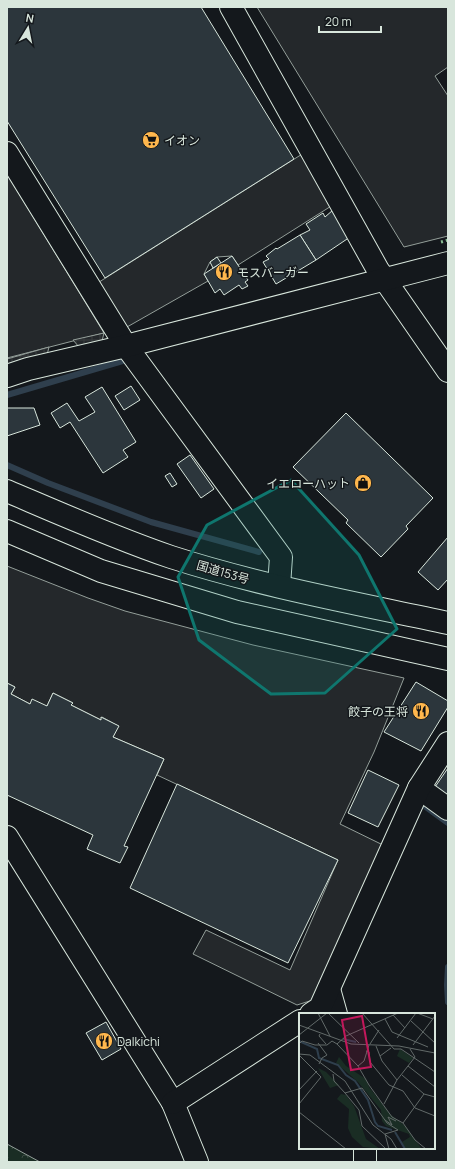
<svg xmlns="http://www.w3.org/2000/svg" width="455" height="1169" font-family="Manrope,'Noto Sans JP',sans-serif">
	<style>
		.forest { fill: url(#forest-crowns); stroke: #939e99 }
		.parking { fill: #24282b; stroke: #939e99 }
		.plaza { fill: url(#plaza-grid); stroke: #939e99 }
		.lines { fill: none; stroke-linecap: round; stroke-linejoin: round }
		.stream { stroke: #2f3f4d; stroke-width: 6 }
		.building { fill: #2c363c; stroke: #d8e6dc }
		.minor-casing { stroke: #d8e6dc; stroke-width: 24 }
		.highway-casing { stroke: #d8e6dc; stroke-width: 24 }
		.minor { stroke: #14181c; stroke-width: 22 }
		.highway { stroke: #14181c; stroke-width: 22 }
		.hedge { stroke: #8ac095; stroke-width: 3; stroke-dasharray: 2 3; stroke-linecap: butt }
		.marked { fill: #0f766e; fill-opacity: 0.2; stroke: #0f766e; stroke-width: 3; stroke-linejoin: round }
		.labels { text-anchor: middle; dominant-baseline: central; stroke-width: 3; stroke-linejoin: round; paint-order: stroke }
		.poi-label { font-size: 12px; fill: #d8e6dc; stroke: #14181c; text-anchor: start }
		.street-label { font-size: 12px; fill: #d8e6dc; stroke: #14181c }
		.inset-river { fill: none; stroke: #2f3f4d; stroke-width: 2 }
		.inset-road { fill: none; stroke: #626a69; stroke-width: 1 }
		.view { fill: #c2185b; fill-opacity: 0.15; stroke: #c2185b; stroke-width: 2 }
		.inset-edge { fill: none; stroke: #d8e6dc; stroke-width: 2 }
	</style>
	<defs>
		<pattern id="forest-crowns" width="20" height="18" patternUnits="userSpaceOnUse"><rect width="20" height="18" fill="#1a2d24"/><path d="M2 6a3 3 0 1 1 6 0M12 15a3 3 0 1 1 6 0" fill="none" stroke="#3b4b43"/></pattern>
		<pattern id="plaza-grid" width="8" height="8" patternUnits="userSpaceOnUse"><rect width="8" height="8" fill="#24282b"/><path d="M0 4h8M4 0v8" fill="none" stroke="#393d3f"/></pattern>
	</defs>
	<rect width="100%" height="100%" fill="#14181c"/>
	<path class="forest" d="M7 1144 40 1162H7Z"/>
	<g class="parking">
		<path d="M257 7H448V67L435 76 448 96V236L404 247Z"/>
		<path d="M307 151 336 203 238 265 232 256 217 257 210 262 204 274 208 281 127 327 96 284Z"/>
		<path d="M7 174 104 333 7 358Z"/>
		<path d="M7 566 88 598 125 611 253 645 404 678 374 752 340 824 385 846 316 999 297 1005 193 954 206 930 290 970 338 860 157 775 164 759 113 737 118 726 102 717 101 720 71 705 73 703 53 693 47 706 30 704 11 694 15 687 7 683Z"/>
	</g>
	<g class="plaza">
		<path d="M104 333 102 341 79 347 73 340Z"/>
		<path d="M49 347 47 355 7 366V359Z"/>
	</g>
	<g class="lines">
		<g class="stream">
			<path d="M7 395 126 360 124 357"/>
			<path d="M7 465 48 483 151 522 259 552"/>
			<path d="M426 807 448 823"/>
			<path d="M448 967 447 985 448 1002"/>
		</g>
	</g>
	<g class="building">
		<path d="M7 7H201L294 159 105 278 7 121Z"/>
		<path d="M333 210 350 237 316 260 300 235 310 230 306 224 323 213 325 217Z"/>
		<path d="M300 235 316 260 276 284 263 262 269 259 266 256 276 248 277 249Z"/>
		<path d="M232 256 248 280 245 282 248 286 242 289 239 285 224 295 220 289 215 293 204 274Z"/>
		<path d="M217 257 221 263 213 268 210 262Z"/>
		<path d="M131 386 140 400 124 410 115 396Z"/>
		<path d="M102 387 136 442 123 450 128 457 103 473 70 422 60 428 51 413 67 403 79 421 95 412 85 397Z"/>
		<path d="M7 408H34L40 425 7 436Z"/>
		<path d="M346 413 433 498 406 526 408 529 381 557 346 523 348 520 293 467Z"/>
		<path d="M190 455 214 489 201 498 177 464Z"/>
		<path d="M170 473 177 484 172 487 165 476Z"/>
		<path d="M448 537V579L438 590 418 572Z"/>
		<path d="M416 682 448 701V707L421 751 384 732Z"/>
		<path d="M7 683 15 687 11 694 30 704 32 699 47 706 53 693 73 703 71 705 101 720V717L119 726 113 737 164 759 124 846 128 847 120 863 87 849 93 835 7 795Z"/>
		<path d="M448 768V795L435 787Z"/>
		<path d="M368 770 399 785 378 827 348 813Z"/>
		<path d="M177 784 338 860 288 963 130 888Z"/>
		<path d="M106 1022 121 1049 102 1060 86 1033Z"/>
	</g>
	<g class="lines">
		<defs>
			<g id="minor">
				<path d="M231 7 378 270 448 371"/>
				<path d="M7 153 126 346 281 557 279 586"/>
				<path d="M7 376 28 369 126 346 448 263"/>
				<path d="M419 788 448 809"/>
				<path d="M7 837 173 1103 197 1162"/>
				<path d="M329 989 336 1014"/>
				<path d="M311 1014 320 1008 419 788 448 743"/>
				<path d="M173 1103 300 1021"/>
				<path d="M365 1148V1162"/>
			</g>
			<g id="highway">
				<path d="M7 491C61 514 115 538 171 557 261 586 355 603 448 623"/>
				<path d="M7 531 101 571 237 612 448 659"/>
			</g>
		</defs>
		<use href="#minor" class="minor-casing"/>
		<use href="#highway" class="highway-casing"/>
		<use href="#minor" class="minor"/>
		<use href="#highway" class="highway"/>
		<path class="hedge" d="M441 242 448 240"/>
	</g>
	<path class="marked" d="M291 480 359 555 397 629 325 693 271 694 199 640 178 577 207 525Z"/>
	<defs>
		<symbol id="supermarket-disc" viewBox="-11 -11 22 22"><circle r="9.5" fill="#ffb74d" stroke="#14181c"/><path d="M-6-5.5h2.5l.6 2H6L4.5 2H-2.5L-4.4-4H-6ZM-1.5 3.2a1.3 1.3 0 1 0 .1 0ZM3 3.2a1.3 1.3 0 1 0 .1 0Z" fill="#111"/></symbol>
		<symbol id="restaurant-disc" viewBox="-11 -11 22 22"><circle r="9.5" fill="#ffb74d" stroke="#14181c"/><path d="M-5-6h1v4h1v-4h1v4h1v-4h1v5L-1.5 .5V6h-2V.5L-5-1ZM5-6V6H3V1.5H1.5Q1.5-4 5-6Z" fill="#111"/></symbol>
		<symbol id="shop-disc" viewBox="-11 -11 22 22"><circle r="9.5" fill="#ffb74d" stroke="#14181c"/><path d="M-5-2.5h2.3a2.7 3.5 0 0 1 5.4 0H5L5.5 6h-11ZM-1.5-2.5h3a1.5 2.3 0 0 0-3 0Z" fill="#111"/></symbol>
	</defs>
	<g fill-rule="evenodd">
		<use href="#supermarket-disc" x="141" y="130" width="20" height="20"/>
		<use href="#restaurant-disc" x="214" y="262" width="20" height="20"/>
		<use href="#shop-disc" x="353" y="473" width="20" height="20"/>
		<use href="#restaurant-disc" x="411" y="701" width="20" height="20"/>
		<use href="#restaurant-disc" x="94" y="1031" width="20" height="20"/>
	</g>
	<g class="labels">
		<g class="poi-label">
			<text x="164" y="140">イオン</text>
			<text x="237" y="272">モスバーガー</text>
			<text x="350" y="483" text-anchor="end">イエローハット</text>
			<text x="408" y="711" text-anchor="end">餃子の王将</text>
			<text x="117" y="1041">Dalkichi</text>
		</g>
		<g class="street-label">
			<text transform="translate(223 572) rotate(16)">国道153号</text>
		</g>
	</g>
	<g transform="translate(299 1013)">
		<rect width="136" height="136" fill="#14181c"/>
		<path d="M101 36 114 45 110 50 98 43ZM40 44 47 53 67 66 70 74 91 101 106 113 123 136H106L103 129 111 124 110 121 87 113 83 108 82 97 59 69 37 50ZM19 55 27 59 40 72 31 75ZM42 81 47 82 55 93 67 126 81 136 64 134 53 124 49 115 50 96 38 86Z" fill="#1a2d24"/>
		<path class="inset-river" d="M44 26 57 29M0 28 18 36 20 45 39 52 47 62 56 68 69 87 76 109 79 113 93 117M96 119 106 136"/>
		<path class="inset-road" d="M19 0 31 23M29 0 60 30M63 0 95 36H102L136 59M118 0 134 6M94 2 106 15M86 6 93 19 129 34M112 8 136 30M0 12 52 31 100 33 136 40M21 21 20 23 27 31M0 22 28 0M98 25 117 0M19 30 28 42 23 45 20 51M0 31 3 28 16 32H28L33 28 38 31 59 53 70 72 93 104 104 110 116 127 127 136M38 31 47 23 99 0M71 31 80 17M114 32 136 3M77 33 83 48 98 67M67 38 70 39 71 49 90 72 104 78 116 95 136 103M0 41 11 42 46 68 74 112 92 126 98 136M0 42 22 64 0 91M81 43 92 35M59 53 65 48 70 32M109 53 136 74M34 61 35 68 46 80M103 62 125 81 136 84M0 77 18 58M85 91 98 67 116 44 111 36M0 99 47 136M86 107 93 112 89 104 97 108M104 110 125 81M86 121 99 117 88 110 63 75 46 80 60 97 63 113 87 136M86 121 90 136"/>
		<path class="view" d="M63 3 72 54 52 57 43 7Z"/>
		<rect width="136" height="136" class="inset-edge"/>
	</g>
	<rect width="455" height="1169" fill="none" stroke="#d8e6dc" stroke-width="16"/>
	<g transform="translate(28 28) rotate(10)" stroke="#14181c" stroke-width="3" paint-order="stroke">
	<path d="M0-3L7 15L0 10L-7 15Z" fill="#d8e6dc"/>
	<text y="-6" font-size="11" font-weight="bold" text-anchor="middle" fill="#d8e6dc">N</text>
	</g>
	<path d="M319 26v6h62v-6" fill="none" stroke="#d8e6dc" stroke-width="2"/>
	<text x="325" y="26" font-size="12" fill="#d8e6dc" stroke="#14181c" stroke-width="3" paint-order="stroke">20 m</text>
</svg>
